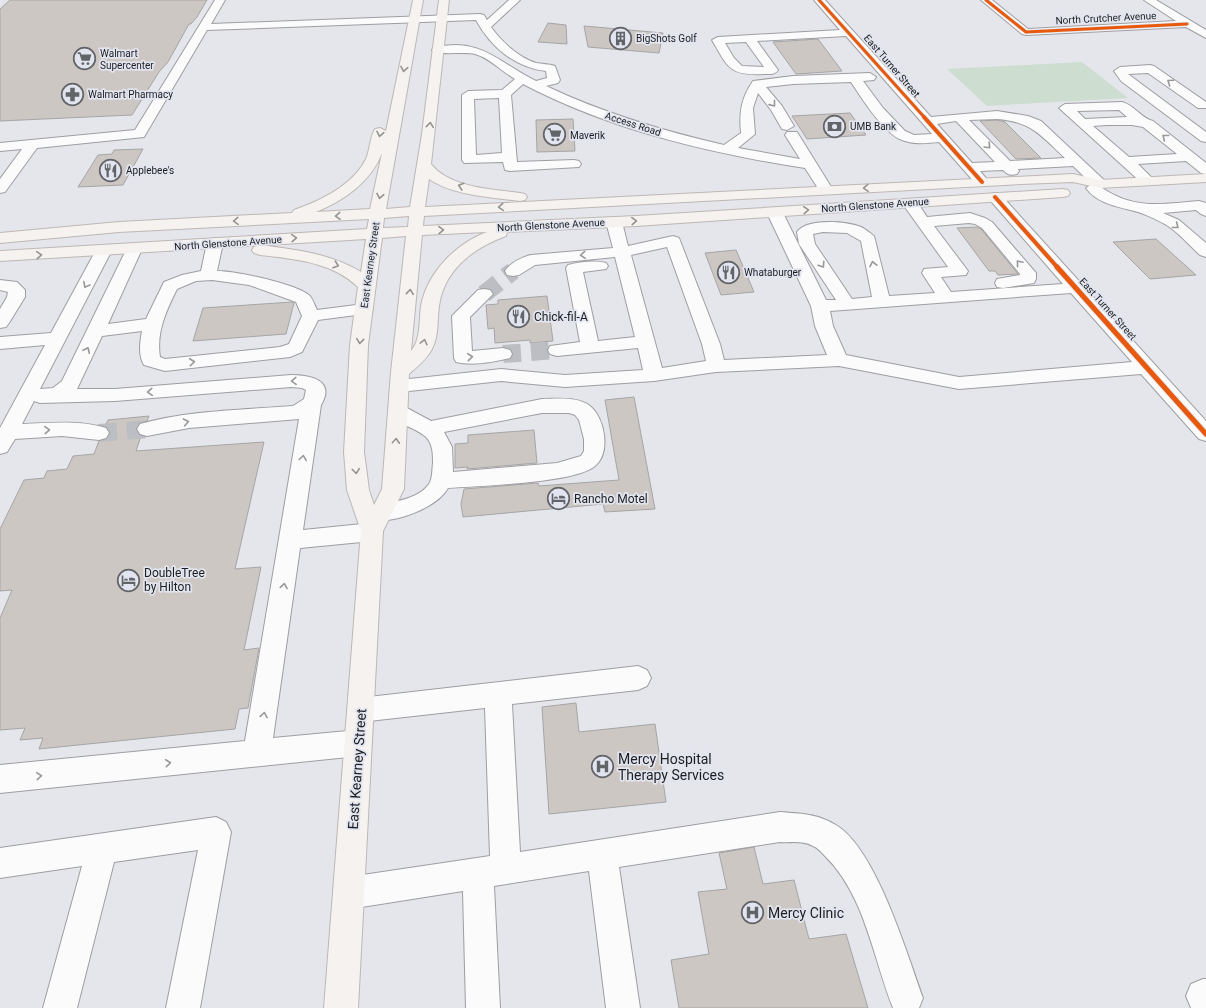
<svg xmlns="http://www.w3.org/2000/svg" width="1206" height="1008" font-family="Roboto,sans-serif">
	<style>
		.green { fill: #cdddd0 }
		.building { fill: #cdc7c3; stroke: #a5a5a6 }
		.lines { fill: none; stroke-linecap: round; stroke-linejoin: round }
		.minor-tunnel { stroke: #bdbec3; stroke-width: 18; stroke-dasharray: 18 10; stroke-linecap: butt }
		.minor-casing { stroke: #9e9ea2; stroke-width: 2 }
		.major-casing { stroke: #bdb7b5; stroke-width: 2 }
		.minor { fill: #fbfbfc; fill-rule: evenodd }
		.major { fill: #f5f2ef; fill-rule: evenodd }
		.cycleway-far2-casing { stroke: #e2e5ef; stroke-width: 4.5 }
		.cycleway-far1-casing { stroke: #e2e5ef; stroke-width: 5.5 }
		.cycleway-casing { stroke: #e2e5ef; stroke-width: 7 }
		.cycleway-far2 { stroke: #e8590c; stroke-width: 3 }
		.cycleway-far1 { stroke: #e8590c; stroke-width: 4 }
		.cycleway { stroke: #e8590c; stroke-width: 5 }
		.oneway { stroke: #939392 }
		.oneway2 { stroke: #979899 }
		.labels { text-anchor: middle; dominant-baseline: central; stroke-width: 3.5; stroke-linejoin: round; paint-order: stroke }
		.far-street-label { font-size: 10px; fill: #1c1e21; stroke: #e2e5ef }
		.far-poi-label { font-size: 10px; fill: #1c1e21; stroke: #e2e5ef; text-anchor: start }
		.poi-label { font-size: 12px; fill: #1c1e21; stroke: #e2e5ef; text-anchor: start }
		.near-poi-label { font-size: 14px; fill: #1c1e21; stroke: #e2e5ef; text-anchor: start }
		.near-street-label { font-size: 14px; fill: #1c1e21; stroke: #e2e5ef }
	</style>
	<rect width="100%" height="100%" fill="#e5e6ec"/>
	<path class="green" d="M1082 62 1128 98 987 106 947 69Z"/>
	<g class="building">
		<path d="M10 0H207L197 17 191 24H189L168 62 159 72 132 115 0 121V9Z"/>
		<path d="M548 23 566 25 567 44 538 42Z"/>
		<path d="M584 26 663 33 659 53 588 47Z"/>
		<path d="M818 39 842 71 796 74 773 42Z"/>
		<path d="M850 113 866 135 807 139 792 116Z"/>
		<path d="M573 119 575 151 537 152 536 120Z"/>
		<path d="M997 120 1005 122 1041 158 1016 159 980 121Z"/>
		<path d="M143 149 123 185 78 187 98 155 112 154 114 150Z"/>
		<path d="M977 227 981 229 1018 274 998 275 995 271H989L957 228Z"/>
		<path d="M1156 239 1196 275 1150 279 1113 242Z"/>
		<path d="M736 250 754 292 721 295 705 253Z"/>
		<path d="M547 296 553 341 530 343V340L495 343 494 328 488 329 486 305 498 304V300Z"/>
		<path d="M292 302 294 303 286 334 193 341 203 308Z"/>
		<path d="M634 397 655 509 605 512 603 504 463 517 461 504 464 489 538 483 539 486 619 480 605 400Z"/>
		<path d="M149 416 147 421 140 423 136 428 139 435 141 436 136 451 264 442 235 569 261 567 244 650 259 648 248 708 239 709 235 729 39 749 43 738 20 740 25 728 0 730V618L12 590 0 591V529L24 480 44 478 47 471 67 469 73 456 94 454 99 441 106 439 110 434 105 426 108 420Z"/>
		<path d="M534 430 537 463 467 469 468 467 455 468V444L468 443V435Z"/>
		<path d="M576 703 579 732 655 724 666 802 549 814 542 707Z"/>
		<path d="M754 847 763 884 794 880 809 939 846 934 868 1008H679L671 960 709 954 698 892 727 889 719 853Z"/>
	</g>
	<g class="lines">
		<g class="minor-tunnel">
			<path d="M484 294 513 271"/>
			<path d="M503 354 557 350"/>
			<path d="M99 433 147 429"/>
		</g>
		<defs>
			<g id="minor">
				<path d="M215 0H225L211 24 480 14 484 15 487 20 509 0H520L491 27C502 42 518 57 536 63 542 64 549 64 555 66L560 80 558 83 546 86C603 113 663 131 724 145L741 133C739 113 741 98 753 81L793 76 870 73 876 77 874 80 863 81 883 108 905 131 914 135 932 134 846 36 757 41 778 70C775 75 769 74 764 74 730 76 728 68 712 40L718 37 840 30 814 0H825L931 117 997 111 1028 116 1041 121 1105 181 1107 184 1102 188C1135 210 1162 204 1199 201L1206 203V216L1201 214 1196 210 1163 213 1179 220 1206 243V257L1200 255C1190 246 1180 234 1168 226 1160 221 1147 215 1138 212 1120 207 1097 204 1086 188L1092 184 1073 166 1018 169 1019 171 1017 174C1010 176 1007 174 1003 170L980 171 989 182 987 185H977L939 142C927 143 914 145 902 140 884 134 861 97 851 82L793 84 766 87 782 106 794 126 787 130 782 129 771 110 758 93 753 108 755 134 738 148 800 159 785 135 787 132H797L833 190 831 193H821L805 168C708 153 611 130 523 84L511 95 517 162 574 160 579 161 581 164 579 167 510 171 505 170 503 162 464 163 462 160V95L468 91 502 90 515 79C502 72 490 58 475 54 465 51 437 56 432 50L434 48C480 36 499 63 536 81L547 78 546 71C515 68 490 46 476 20L207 30 144 137 37 148 5 192 0 193V179L22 149 0 151V143L135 130ZM746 42 764 67 742 66 734 58 725 43ZM499 98 502 153 476 155 474 99ZM997 119C1033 122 1040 135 1065 158L1010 161 969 120ZM956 121 995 162 972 163 937 124Z"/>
				<path d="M981 0H992L1028 29 1176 21 1144 0H1156L1206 30V38L1186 27 1026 35 1022 34Z"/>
				<path d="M1150 65 1154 66 1206 102V108H1198L1148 73 1128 74 1206 132V142L1201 141 1121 81 1114 71 1120 67Z"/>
				<path d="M1122 102C1134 105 1141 118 1153 121L1206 163V174L1201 173 1186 161 1138 164 1155 181 1153 184H1143L1059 108 1065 104ZM1119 110 1127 117 1085 119 1077 111ZM1107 125H1132L1143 127 1177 154 1129 157 1093 126Z"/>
				<path d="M995 193 1000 194 1206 421V441L1199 439 1141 374 959 389 839 366 716 372 654 381 565 387 501 381 400 392 393 390 390 386 393 382 400 380 501 369 565 375 643 370 638 348 557 356 550 354 548 350 550 346 580 342 566 268 568 265C580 262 594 260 606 263L608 266 606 269 583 272 598 341 635 337 615 257 535 265 519 275 513 276 507 275 505 271C510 263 522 257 531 255L613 248 606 222 609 219H619L622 222 628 246 673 236 679 238 720 344 724 360 827 355 815 326 811 306 767 213 770 210H780L783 213 826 300H836L799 244 797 232C807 218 846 221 861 227 865 229 870 233 874 236L889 296 935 293 922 273 924 269 948 267 902 203 904 200C916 197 921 208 927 217L970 213 985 218 992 222 1036 273V279L1034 283 1003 288 997 287 995 283 997 279 1020 275V274L982 228 975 224 969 223 934 226 968 271 966 275 941 277 951 292 1063 284 990 200 988 197 990 194ZM823 232 847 233 861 241 872 297 852 299 815 244 813 234ZM667 247 702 344 706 361 662 368 631 255ZM1071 293 1132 362 959 377 846 355 833 326 830 311Z"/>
				<path d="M215 238 221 240 223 243 217 271C236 271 297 284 310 296 313 300 315 306 317 310L364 304 370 305 373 309 370 313 364 314 318 320 302 352 290 357 165 371 144 365C138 355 140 342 142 331L102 336 77 389H115L291 375C310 375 336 380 321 405L303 530 372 523 380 526 383 532 380 538 372 541 300 548 273 738 358 730 368 734 372 743 368 752 358 756 0 793V765L245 741 299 419 189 428 147 436 140 434 137 429 140 424C189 410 243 410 293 406L304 399 306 390 302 388 291 387 115 401 40 403 34 401 22 424C50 423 79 420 106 428L109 433 106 438 99 440 62 436 15 439 7 452 0 454V428L45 345 0 349V337L51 333 96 250 98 247 104 245 110 247 112 250 40 389 53 388 62 381 128 246 134 244 140 246 142 249 108 324 146 319 164 282 182 275 201 271 207 243 209 240ZM212 280 249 285 296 302 302 316 289 344 280 347 165 359 160 357C156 333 166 311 177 289L196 281Z"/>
				<path d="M0 280 17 282 25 290V297L9 323 6 327 0 328V309L7 297 8 292 0 290Z"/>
				<path d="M484 289 490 290 493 294 470 317 472 351 503 348 510 350 512 354 510 358C494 362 472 366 456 362L454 358 452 316 478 290Z"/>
				<path d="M542 399C556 399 577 396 590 406 605 418 611 453 595 466 576 483 477 486 448 488 438 507 393 525 373 519L370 513 373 507C390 502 418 500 429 484 433 478 432 469 433 463 433 454 433 444 426 437 415 427 395 424 388 412L391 407 398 405 405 407 431 421ZM542 413H569L575 415 579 420 584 439V451L581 456 557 463 453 472 452 447 444 432Z"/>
				<path d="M638 666 647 670 651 678 647 686 638 690 512 704 520 852 780 812C802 814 815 813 836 825 876 849 907 954 923 998L919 1008H893C873 958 865 895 825 856 821 852 818 848 813 846 802 840 792 843 780 842L619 867 640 1008H606L589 871 494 886 500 1008H466L463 891 349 909 338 904 333 893 338 882 349 877 490 856 485 708 360 722 351 719 347 710 351 701 360 698Z"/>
				<path d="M216 817 226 822 231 832 200 1008H166L198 850 114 862 77 1008H43L82 866 0 878V848Z"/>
				<path d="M1203 979H1206V1008H1191L1186 996 1191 984Z"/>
			</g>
			<path id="major" d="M413 0H423L386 209 410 207 422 134 439 0H449L431 164C450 188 492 189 520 193L525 194 527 197 525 200 520 201C491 197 454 196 429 179L425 207 1073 174 1100 180 1206 174V182L1100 188 1073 182 1021 184 424 216 423 226 636 216 1063 189 1068 190 1070 193 1068 196 1063 197 636 226 507 232 506 236C473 248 444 270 439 306 437 320 439 336 432 349 427 359 418 366 409 374L404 489 383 531 358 1008H324L361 531 347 490 344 452 350 345 358 287C332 262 295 259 260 255L254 253 252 250 254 247 260 245C295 250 330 253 361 272L366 239 0 261V251L367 229 369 219 119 232 0 243V233L119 222 292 213 294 210C320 201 353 185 366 159 370 150 370 137 375 129L380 128 386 131ZM382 153 370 209 316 212C343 201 371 182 382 153ZM409 216 408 227 383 228 384 218ZM487 232C455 244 427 273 421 306 419 320 421 340 411 351L422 235ZM406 236 391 372 382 489 374 505 369 490 364 452 368 345 382 238Z"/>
		</defs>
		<use href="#minor" class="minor-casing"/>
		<use href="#major" class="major-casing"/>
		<use href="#minor" class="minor"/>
		<use href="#major" class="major"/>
		<defs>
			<g id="cycleway-far2">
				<path d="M819 0 925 118"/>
				<path d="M986 0 1026 32 1187 24"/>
			</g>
			<g id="cycleway-far1">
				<path d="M924 117 982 182"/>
				<path d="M995 197 1058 268"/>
			</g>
			<path id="cycleway" d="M1057 267 1206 434"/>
		</defs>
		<use href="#cycleway-far2" class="cycleway-far2-casing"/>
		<use href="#cycleway-far1" class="cycleway-far1-casing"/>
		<use href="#cycleway" class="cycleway-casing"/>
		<use href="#cycleway-far2" class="cycleway-far2"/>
		<use href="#cycleway-far1" class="cycleway-far1"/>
		<use href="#cycleway" class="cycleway"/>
	</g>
	<defs><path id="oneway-chevron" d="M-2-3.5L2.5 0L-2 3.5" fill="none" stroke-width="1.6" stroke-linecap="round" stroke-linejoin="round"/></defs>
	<g class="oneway">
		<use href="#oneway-chevron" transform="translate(404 69) rotate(100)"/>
		<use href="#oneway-chevron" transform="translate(430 125) rotate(-84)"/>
		<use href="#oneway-chevron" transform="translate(380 134) rotate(101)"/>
		<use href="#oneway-chevron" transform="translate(461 186) rotate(-163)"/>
		<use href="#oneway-chevron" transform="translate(866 188) rotate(177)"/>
		<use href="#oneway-chevron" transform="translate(380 196) rotate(101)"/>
		<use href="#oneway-chevron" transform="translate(501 207) rotate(177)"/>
		<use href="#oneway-chevron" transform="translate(806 210) rotate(-4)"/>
		<use href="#oneway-chevron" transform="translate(338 216) rotate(177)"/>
		<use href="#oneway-chevron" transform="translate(236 221) rotate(177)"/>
		<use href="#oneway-chevron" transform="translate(634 221) rotate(-3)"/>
		<use href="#oneway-chevron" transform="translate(441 230) rotate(-2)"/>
		<use href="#oneway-chevron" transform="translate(294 238) rotate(-4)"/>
		<use href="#oneway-chevron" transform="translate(39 255) rotate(-4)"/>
		<use href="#oneway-chevron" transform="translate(336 265) rotate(19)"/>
		<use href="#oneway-chevron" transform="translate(410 292) rotate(-84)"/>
		<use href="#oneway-chevron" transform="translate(360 341) rotate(96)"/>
		<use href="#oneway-chevron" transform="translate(424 342) rotate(-76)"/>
		<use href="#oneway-chevron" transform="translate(396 441) rotate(-86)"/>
		<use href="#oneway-chevron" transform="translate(356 471) rotate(83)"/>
	</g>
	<g class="oneway2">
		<use href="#oneway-chevron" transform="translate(1170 82) rotate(-145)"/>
		<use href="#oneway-chevron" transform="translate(773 104) rotate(51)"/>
		<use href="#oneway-chevron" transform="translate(1165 137) rotate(-142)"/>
		<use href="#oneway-chevron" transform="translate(988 146) rotate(46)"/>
		<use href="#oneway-chevron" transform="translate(1176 226) rotate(38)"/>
		<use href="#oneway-chevron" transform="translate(583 255) rotate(175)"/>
		<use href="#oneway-chevron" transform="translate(1019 263) rotate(-130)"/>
		<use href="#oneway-chevron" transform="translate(873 264) rotate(-102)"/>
		<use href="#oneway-chevron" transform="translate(822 265) rotate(56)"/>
		<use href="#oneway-chevron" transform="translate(86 285) rotate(118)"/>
		<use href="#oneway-chevron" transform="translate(87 350) rotate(-65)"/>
		<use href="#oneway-chevron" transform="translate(470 357) rotate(-5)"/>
		<use href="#oneway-chevron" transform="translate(192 362) rotate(-6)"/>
		<use href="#oneway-chevron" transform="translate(294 381) rotate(178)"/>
		<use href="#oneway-chevron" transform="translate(150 392) rotate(176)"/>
		<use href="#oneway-chevron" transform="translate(186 422) rotate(-11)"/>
		<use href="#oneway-chevron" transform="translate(47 430) rotate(-3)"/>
		<use href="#oneway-chevron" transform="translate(303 458) rotate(-82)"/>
		<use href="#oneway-chevron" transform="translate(284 586) rotate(-81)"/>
		<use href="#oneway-chevron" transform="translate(264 715) rotate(-81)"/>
		<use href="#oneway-chevron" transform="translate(168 763) rotate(-6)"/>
		<use href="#oneway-chevron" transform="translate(39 776) rotate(-5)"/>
	</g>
	<defs>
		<symbol id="building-ring" viewBox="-11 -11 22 22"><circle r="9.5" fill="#e2e5ef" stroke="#626468" stroke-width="1.5"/><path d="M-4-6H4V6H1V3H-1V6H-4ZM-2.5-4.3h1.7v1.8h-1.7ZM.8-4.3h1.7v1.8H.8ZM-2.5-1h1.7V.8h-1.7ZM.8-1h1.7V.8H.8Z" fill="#626468"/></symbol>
		<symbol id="supermarket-ring" viewBox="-11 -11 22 22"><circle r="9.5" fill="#e2e5ef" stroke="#626468" stroke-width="1.5"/><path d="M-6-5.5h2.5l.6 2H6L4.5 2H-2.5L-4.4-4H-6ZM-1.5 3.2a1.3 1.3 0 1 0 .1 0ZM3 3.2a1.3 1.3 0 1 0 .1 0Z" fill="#626468"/></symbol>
		<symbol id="pharmacy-ring" viewBox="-11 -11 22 22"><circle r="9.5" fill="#e2e5ef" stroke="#626468" stroke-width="1.5"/><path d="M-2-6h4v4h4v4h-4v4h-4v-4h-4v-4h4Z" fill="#626468"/></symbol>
		<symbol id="bank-ring" viewBox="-11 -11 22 22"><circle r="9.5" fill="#e2e5ef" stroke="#626468" stroke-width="1.5"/><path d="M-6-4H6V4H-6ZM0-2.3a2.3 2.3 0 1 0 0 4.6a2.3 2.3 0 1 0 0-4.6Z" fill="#626468"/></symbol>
		<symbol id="restaurant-ring" viewBox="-11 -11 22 22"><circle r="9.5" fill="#e2e5ef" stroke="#626468" stroke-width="1.5"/><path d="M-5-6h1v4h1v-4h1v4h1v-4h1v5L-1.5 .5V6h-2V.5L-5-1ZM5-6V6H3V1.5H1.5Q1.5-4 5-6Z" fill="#626468"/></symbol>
		<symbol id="hotel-ring" viewBox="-11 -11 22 22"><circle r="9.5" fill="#e2e5ef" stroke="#626468" stroke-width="1.5"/><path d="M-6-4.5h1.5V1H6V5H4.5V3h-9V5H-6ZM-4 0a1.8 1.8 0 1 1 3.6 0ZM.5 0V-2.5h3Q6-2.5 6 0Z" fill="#626468"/></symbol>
		<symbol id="hospital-ring" viewBox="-11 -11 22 22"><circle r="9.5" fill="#e2e5ef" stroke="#626468" stroke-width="1.5"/><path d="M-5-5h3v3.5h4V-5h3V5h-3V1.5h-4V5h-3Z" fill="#626468"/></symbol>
	</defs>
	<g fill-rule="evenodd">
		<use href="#building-ring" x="608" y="26" width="25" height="25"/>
		<use href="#supermarket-ring" x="72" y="46" width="25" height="25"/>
		<use href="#pharmacy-ring" x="60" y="82" width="25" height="25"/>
		<use href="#bank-ring" x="822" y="114" width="25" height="25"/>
		<use href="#supermarket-ring" x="542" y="122" width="25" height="25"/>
		<use href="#restaurant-ring" x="98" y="158" width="25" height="25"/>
		<use href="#restaurant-ring" x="716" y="260" width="25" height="25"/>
		<use href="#restaurant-ring" x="506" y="304" width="25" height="25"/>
		<use href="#hotel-ring" x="546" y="486" width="25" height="25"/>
		<use href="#hotel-ring" x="116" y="568" width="25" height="25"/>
		<use href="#hospital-ring" x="590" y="754" width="25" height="25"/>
		<use href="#hospital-ring" x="740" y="900" width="25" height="25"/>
	</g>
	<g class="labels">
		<g class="far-street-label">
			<text transform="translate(1106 18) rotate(-3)">North Crutcher Avenue</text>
			<text transform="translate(892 66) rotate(49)">East Turner Street</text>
			<text transform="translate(633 124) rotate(18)">Access Road</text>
			<text transform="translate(875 205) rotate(-4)">North Glenstone Avenue</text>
			<text transform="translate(551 225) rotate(-3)">North Glenstone Avenue</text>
			<text transform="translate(228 243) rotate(-4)">North Glenstone Avenue</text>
			<text transform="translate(370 265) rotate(-82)">East Kearney Street</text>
			<text transform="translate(1108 309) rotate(48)">East Turner Street</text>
		</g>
		<g class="far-poi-label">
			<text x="636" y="38">BigShots Golf</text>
			<text x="100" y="53">Walmart<tspan x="100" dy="12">Supercenter</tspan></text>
			<text x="88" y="94">Walmart Pharmacy</text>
			<text x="850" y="126">UMB Bank</text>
			<text x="570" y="135">Maverik</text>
			<text x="126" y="170">Applebee's</text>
			<text x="744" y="272">Whataburger</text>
		</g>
		<g class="poi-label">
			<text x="534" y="317">Chick-fil-A</text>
			<text x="574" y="499">Rancho Motel</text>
			<text x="144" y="573">DoubleTree<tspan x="144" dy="14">by Hilton</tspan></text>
		</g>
		<g class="near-poi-label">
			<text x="618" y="759">Mercy Hospital<tspan x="618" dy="16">Therapy Services</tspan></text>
			<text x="768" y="913">Mercy Clinic</text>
		</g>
		<g class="near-street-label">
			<text transform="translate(357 769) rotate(-86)">East Kearney Street</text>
		</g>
	</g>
</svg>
